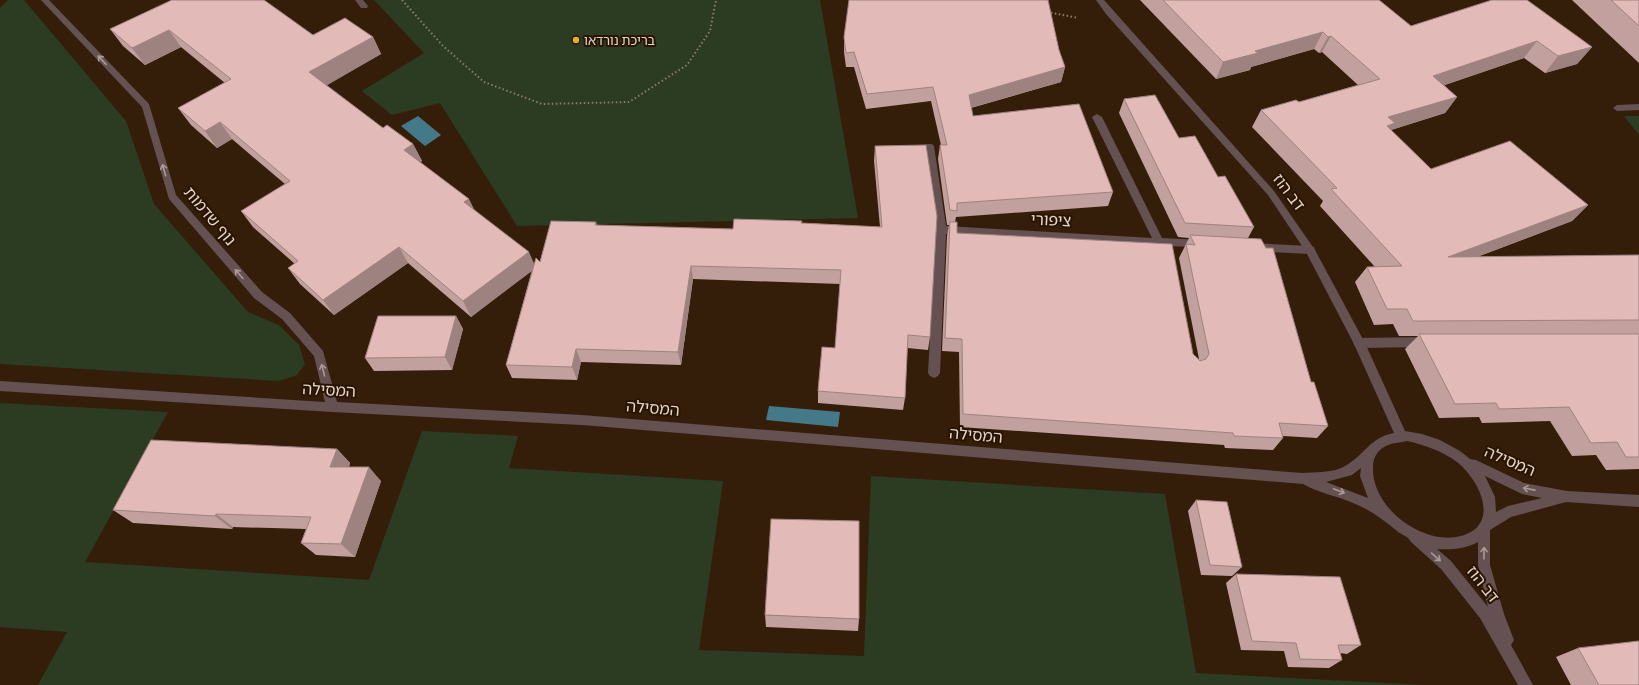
<svg xmlns="http://www.w3.org/2000/svg" width="1639" height="685" font-family="'Zilla Slab','Noto Sans Hebrew',serif">
	<style>
		.green { fill: #2b3c22 }
		.water { fill: #44798a }
		.lines { fill: none; stroke-linecap: round; stroke-linejoin: round }
		.path { stroke: #8e7c6c; stroke-width: 2; stroke-dasharray: 1.5 2.5; stroke-linecap: butt }
		.service { fill: #655052; fill-rule: evenodd }
		.minor { fill: #655052; fill-rule: evenodd }
		.wall { fill: #c2a09d }
		.shaded-wall { fill: #9e8280 }
		.building { fill: #e2bab7; stroke: #9e8280 }
		.oneway { stroke: #ab9993 }
		.poi-dot { fill: #e2af34; stroke: #291402; stroke-width: 1.5 }
		.labels { text-anchor: middle; dominant-baseline: central; stroke-width: 4; stroke-linejoin: round; paint-order: stroke }
		.far-poi-label { font-size: 13px; fill: #e4d5c9; stroke: #291402; text-anchor: start }
		.street-label { font-size: 16px; fill: #e4d5c9; stroke: #291402 }
	</style>
	<rect width="100%" height="100%" fill="#341e0a"/>
	<g class="green">
		<path d="M8 0H24L126 121 154 204 248 312 279 325 299 345 305 364 297 375 279 381 0 364V8Z"/>
		<path d="M374 0H820L858 218 517 226 440 103 392 115 362 91 424 53Z"/>
		<path d="M1624 116H1639V135Z"/>
		<path d="M0 403 168 412 85 562 369 580 422 431 518 436 509 468 723 481 699 650 864 656 871 476 1165 494 1196 673 1425 685H38L67 632 0 627Z"/>
	</g>
	<g class="water">
		<path d="M418 116 441 135 425 146 401 126Z"/>
		<path d="M769 406 840 412 838 427 766 420Z"/>
	</g>
	<g class="lines">
		<g class="path">
			<path d="M402 0 443 46 484 82 542 104 629 102 687 65 710 31 716 0"/>
			<path d="M1047 12 1078 18"/>
		</g>
		<g class="service">
			<path d="M1639 104V110L1617 111 1613 108 1617 105Z"/>
			<path d="M1097 114 1102 117 1162 238 1200 240 1204 241 1205 244 1204 247 1159 246 946 234 940 373 938 376 934 378 930 376 928 373 936 230 924 146 926 144H932L934 146 946 226 1152 238 1092 117Z"/>
			<path d="M1251 243 1310 246 1314 247 1315 250 1314 253 1310 254 1251 251 1247 250 1246 247 1247 244Z"/>
			<path d="M1426 337 1430 339 1431 342 1430 345 1426 347 1359 348 1355 346 1353 343 1355 340 1359 338Z"/>
		</g>
		<g class="minor">
			<path d="M41 0H49L149 104 176 195 262 292 290 313 323 351 337 402 582 415 1302 473C1315 472 1334 473 1345 466 1366 454 1369 438 1394 433L1354 344 1306 252 1268 195 1106 14 1096 0H1104L1274 191 1315 250 1365 343 1405 431 1422 434 1440 440 1460 451 1470 459 1476 460 1524 483 1567 491 1639 495V507L1566 502 1511 517 1490 530V565L1504 614 1514 640 1511 645 1533 685H1518L1480 618 1441 569 1411 542C1408 536 1402 535 1397 531 1384 520 1369 509 1353 503 1337 496 1318 493 1303 484L582 425 332 412 0 391V381L325 402 314 356 282 319 254 298 169 199 142 107ZM1407 441C1425 445 1442 451 1457 462 1482 482 1502 529 1456 537 1419 543 1371 506 1373 467 1373 459 1376 452 1384 447 1390 443 1399 443 1407 441ZM1361 468 1360 476 1368 498 1326 482 1352 475ZM1485 476 1522 494 1542 498 1508 506 1496 512 1495 497ZM1478 542V565L1488 607 1451 561 1437 549C1451 550 1465 549 1478 542Z"/>
			<path d="M355 0H363L368 6 367 8H361Z"/>
		</g>
	</g>
	<g class="wall">
		<path d="M172 0 313 35 373 37 381 54 326 85 383 128 413 144 422 161 420 162 534 264 540 262 596 222 597 225 733 229 802 223 880 227 874 161 875 146 930 337 928 350 907 348 905 398 903 410 818 403V391L835 348 840 284 693 279 681 365 581 362 577 380 512 378 506 365 532 270 471 317 408 263 334 315 300 284 288 268 295 264 253 227 241 211 285 184 232 139 217 148 191 125 178 108 225 83 181 47 145 65 123 46 110 29Z"/>
		<path d="M1140 0H1379L1411 26 1592 47 1577 64 1545 73 1524 58 1444 85 1457 97 1445 113 1391 130 1431 169 1588 205 1572 221 1477 257 1639 255V469L1606 470 1596 455 1572 456 1550 421 1482 423 1479 417 1439 418 1405 349 1418 336H1399L1393 324 1374 325 1355 282 1367 267H1375L1320 206 1323 201 1252 127 1261 110 1299 102 1358 85 1322 52 1319 53 1314 49 1251 67 1250 70 1216 79Z"/>
		<path d="M1572 0H1639V63Z"/>
		<path d="M844 37 1059 50 1065 67 1061 82 971 108 973 116 1113 192 1108 206 956 217 955 222 957 233 1193 354 1199 359 1179 258 1189 238 1178 237 1119 113 1124 99 1179 138 1218 177 1254 227 1248 238 1311 382 1328 426 1317 438 1283 436V438L1273 450 1225 448 1224 445 960 427 959 352 942 351 947 236 949 225H947L938 159 940 145H941L931 101 866 109 854 67H846L844 52Z"/>
		<path d="M456 316 463 329 452 370 374 371 365 358Z"/>
		<path d="M337 449 350 463 349 467 381 481 355 557 316 555 301 543 306 529 233 527 232 529 133 523 113 510Z"/>
		<path d="M1196 500 1242 567 1232 576 1201 575 1188 511Z"/>
		<path d="M1236 574 1361 645 1347 654 1340 653 1342 660 1329 668 1288 667 1284 651 1241 650 1226 583Z"/>
		<path d="M765 615 859 619 858 631 766 627Z"/>
		<path d="M1578 648 1639 685H1571L1556 657Z"/>
	</g>
	<g class="shaded-wall">
		<path d="M169 30 181 47 145 65 132 48Z"/>
		<path d="M1323 32 1314 49 1251 67 1250 70 1216 79 1223 62 1255 51Z"/>
		<path d="M1331 36 1322 52 1319 53 1328 37Z"/>
		<path d="M373 37 381 54 319 90 309 72Z"/>
		<path d="M1537 41 1524 58 1422 93 1433 76Z"/>
		<path d="M1592 47 1577 64 1545 73 1558 56Z"/>
		<path d="M1065 67 1061 82 966 109 969 95Z"/>
		<path d="M1457 97 1445 113 1391 130 1376 142 1388 117Z"/>
		<path d="M220 122 232 139 217 148 205 131Z"/>
		<path d="M413 144 422 161 413 167 404 150Z"/>
		<path d="M469 199 477 215 464 202Z"/>
		<path d="M1588 205 1572 221 1434 273 1448 257Z"/>
		<path d="M399 247 408 263 334 315 323 300Z"/>
		<path d="M529 252 536 268 471 317 463 301Z"/>
		<path d="M691 266 693 279 681 365 678 352Z"/>
		<path d="M456 316 463 329 452 370 445 357Z"/>
		<path d="M576 349 581 362 577 380 572 367Z"/>
		<path d="M337 449 350 463 344 481 330 467Z"/>
		<path d="M369 467 381 481 355 557 341 544Z"/>
		<path d="M216 514 233 527 232 529 215 516Z"/>
	</g>
	<g class="building">
		<path d="M172 0H264L313 35 345 18 373 37 309 72 383 128 387 125 413 144 404 150 469 199 464 202 529 252 463 301 399 247 323 300 288 268 298 261 241 211 290 181 220 122 205 131 178 108 231 79 169 30 132 48 110 29Z"/>
		<path d="M849 0H1048L1059 50 1065 67 969 95 973 116 1079 104 1113 192 957 203V211L950 210 940 145H947L933 87 867 94 854 52 846 53 844 37Z"/>
		<path d="M1163 0H1379L1411 26 1492 0H1527L1592 47 1558 56 1537 41 1433 76 1457 97 1388 117 1395 123 1387 126 1431 169 1510 141 1588 205 1448 257 1639 255V320L1413 321 1407 309H1387L1367 267 1402 266 1331 189 1337 188 1261 110 1296 100 1299 102 1380 79 1331 36 1328 37 1323 32 1255 51 1258 53 1223 62Z"/>
		<path d="M1611 0H1639V26Z"/>
		<path d="M1155 95 1179 138 1195 136 1218 177 1225 176 1254 227 1185 223 1124 99Z"/>
		<path d="M926 145 937 216 930 337 908 335 905 398 818 391 822 347 835 348 841 270 691 266 678 352 576 349 572 367 506 365 536 258 540 262 551 221 596 222 595 225 733 229 734 219 802 221 801 223 882 227 875 146Z"/>
		<path d="M950 222H957V233L1172 244 1193 354 1200 361 1206 359 1209 354 1186 244 1195 245 1190 235 1261 239 1266 248H1273L1311 382H1314L1328 426 1279 423 1283 438 1234 436 1233 433 963 414 962 339 945 338Z"/>
		<path d="M378 316H456L445 357 365 358Z"/>
		<path d="M1419 334H1639V457H1626L1617 442 1591 443 1569 407 1499 409 1496 403 1455 404Z"/>
		<path d="M151 440 337 449 330 467H369L341 544 301 543 311 517 216 514 215 516 113 510Z"/>
		<path d="M1196 500 1227 502 1242 567 1210 565Z"/>
		<path d="M771 519 859 521V619L765 615Z"/>
		<path d="M1236 574 1340 577 1361 645H1338L1342 660 1300 659 1296 643 1252 641Z"/>
		<path d="M1639 641V685H1599L1578 648Z"/>
	</g>
	<defs><path id="oneway-shaft" d="M-6 0H5M1.5-3L5.5 0L1.5 3" fill="none" stroke-width="1.6" stroke-linecap="round" stroke-linejoin="round"/></defs>
	<g class="oneway">
		<use href="#oneway-shaft" transform="translate(102 60) rotate(-133)"/>
		<use href="#oneway-shaft" transform="translate(164 170) rotate(-106)"/>
		<use href="#oneway-shaft" transform="translate(239 274) rotate(-131)"/>
		<use href="#oneway-shaft" transform="translate(323 370) rotate(-104)"/>
		<use href="#oneway-shaft" transform="translate(1529 489) rotate(-169)"/>
		<use href="#oneway-shaft" transform="translate(1339 491) rotate(21)"/>
		<use href="#oneway-shaft" transform="translate(1484 553) rotate(-89)"/>
		<use href="#oneway-shaft" transform="translate(1436 557) rotate(41)"/>
	</g>
	<circle class="poi-dot" cx="576" cy="40" r="4"/>
	<g class="labels">
		<g class="far-poi-label">
			<text x="584" y="40">בריכת נורדאו</text>
		</g>
		<g class="street-label">
			<text transform="translate(1289 192) rotate(53)">דב הוז</text>
			<text transform="translate(210 216) rotate(50)">נוף שדמות</text>
			<text transform="translate(1051 220) rotate(3)">ציפורי</text>
			<text transform="translate(329 390) rotate(3)">המסילה</text>
			<text transform="translate(653 408) rotate(5)">המסילה</text>
			<text transform="translate(976 435) rotate(5)">המסילה</text>
			<text transform="translate(1510 461) rotate(23)">המסילה</text>
			<text transform="translate(1483 584) rotate(52)">דב הוז</text>
		</g>
	</g>
</svg>
